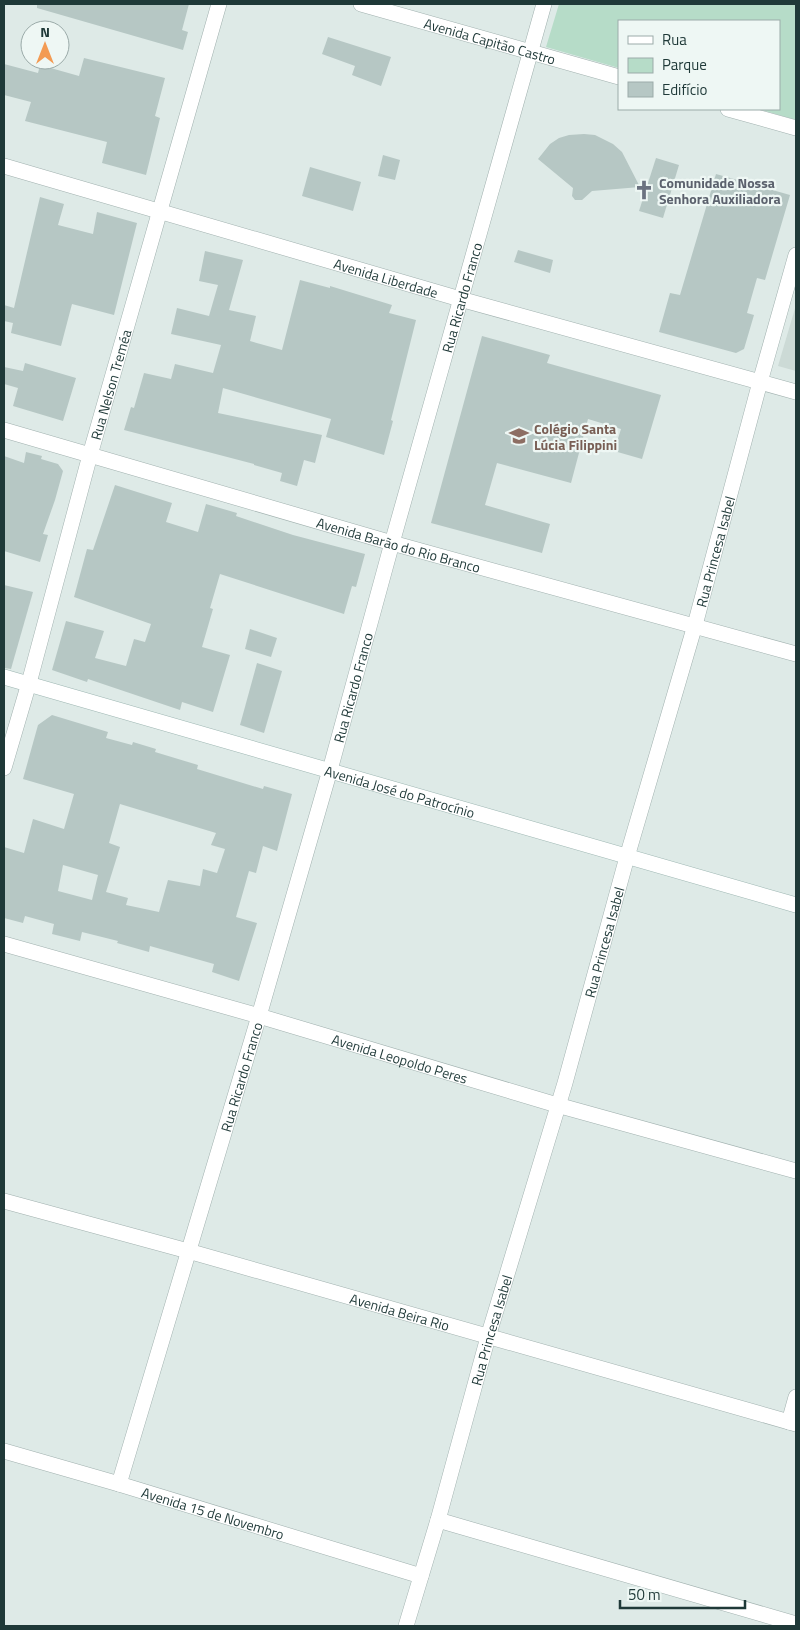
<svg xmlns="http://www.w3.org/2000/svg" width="800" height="1630" font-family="'Titillium Web',sans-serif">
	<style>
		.built { fill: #ccdad6 }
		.green { fill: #b6dcc8 }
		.building { fill: #b6c7c4; fill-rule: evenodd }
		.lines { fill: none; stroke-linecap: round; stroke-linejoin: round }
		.street-casing { stroke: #a1b1af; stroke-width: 16 }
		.secondary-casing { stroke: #9db6b2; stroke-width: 16 }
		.street { stroke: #fff; stroke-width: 15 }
		.secondary { stroke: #fff; stroke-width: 15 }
		.labels { text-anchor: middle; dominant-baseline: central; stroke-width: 4.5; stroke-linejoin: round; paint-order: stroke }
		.street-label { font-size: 14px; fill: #1f3938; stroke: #eef7f4 }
		.worship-label { font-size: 14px; font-weight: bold; fill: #5b616d; stroke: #eef7f4; text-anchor: start }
		.education-label { font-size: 14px; font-weight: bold; fill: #785e54; stroke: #eef7f4; text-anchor: start }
	</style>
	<rect width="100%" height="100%" fill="#deeae7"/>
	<path class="built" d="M796 305V371L778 366Z"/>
	<path class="green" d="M559 4H796V120L759 109H779V21H619V68L546 47Z"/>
	<g class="building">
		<path d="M37 4H189L182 30 188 32 183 50 37 8Z"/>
		<path d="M328 37 391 57 381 86 352 75 355 66 322 54Z"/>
		<path d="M84 58 165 78 155 116 160 118 146 175 102 163 107 142 25 121 31 102 4 95V64L38 73 40 65 79 76Z"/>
		<path d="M584 134 595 135 613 144 622 152 640 187 592 191 582 200H575L572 196 573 188 538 159 550 144 559 138 569 135Z"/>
		<path d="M383 155 400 160 395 180 378 176Z"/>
		<path d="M656 158 679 165 663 218 639 211Z"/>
		<path d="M310 167 361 182 353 211 302 196Z"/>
		<path d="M716 174 790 195 765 280 757 278 747 313 754 315 744 349 736 353 659 332 670 293 680 295Z"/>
		<path d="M40 197 64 204 58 225 93 234 97 212 137 223 114 315 72 304 61 346 11 333 13 323 4 321V305L14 308Z"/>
		<path d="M518 250 553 260 550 273 514 262Z"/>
		<path d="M205 251 243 260 229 310 256 316 250 341 282 350 300 280 330 288V286L392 305 389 313 416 320 391 420 393 421 384 455 326 437 331 419 223 388 218 413 322 435 315 463 304 460 297 486 280 481 282 473 254 465V464L124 430 131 407 134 408 144 373 171 379 175 364 213 373 221 345 171 334 177 308 209 316 218 285 199 281Z"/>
		<path d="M482 336 550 355 547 363 661 395 642 459 614 451 621 429 588 419 571 483 497 463 485 505 550 524 542 553 431 523Z"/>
		<path d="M25 363 76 378 63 421 13 406 18 388 4 384V367L23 371Z"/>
		<path d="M26 452 42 456 41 459 58 464 63 471 55 500 43 534 48 535 40 562 4 551V456L24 463Z"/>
		<path d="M115 485 172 503 166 522 198 532 206 504 237 513 236 516 293 535 365 554 356 587 352 586 344 614 220 574 210 608 213 609 202 647 230 655 213 712 182 702 180 710 88 679 87 682 52 670 66 621 104 631 95 658 126 666 134 639 145 642 151 624 74 597 87 549 93 550Z"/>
		<path d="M4 585 33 592 11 669 4 668Z"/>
		<path d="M250 629 277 638 271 657 245 649Z"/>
		<path d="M257 663 282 671 264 733 240 725Z"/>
		<path d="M52 715 108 732 106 738 132 745 133 742 156 749 155 752 198 765 197 769 263 789 264 786 292 794 277 851 263 846 256 873 249 871 236 917 257 923 239 981 212 972 214 964 150 946 149 952 117 943 118 941 82 932 80 941 52 934 54 924 25 916 23 923 4 918V847L24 853 33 819 64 829 74 794 23 779 38 725ZM120 804 216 833 211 845 225 849 217 873 203 869 200 886 168 880 159 912 126 905 128 898 106 892 120 847 109 843ZM63 865 98 875 92 900 58 891Z"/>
	</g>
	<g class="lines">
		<defs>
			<g id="street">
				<path id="s1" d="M361 4 619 77"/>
				<path d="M728 109 796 128"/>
				<path id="s2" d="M4 166 460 299 796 392"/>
				<path id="s3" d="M4 430 392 543 796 654"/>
				<path id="s4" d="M4 768 29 683 90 455 219 4"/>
				<path id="s5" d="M4 944 259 1016 557 1105 796 1171"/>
				<path id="s6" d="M4 1201 188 1251 796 1424"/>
				<path d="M789 1422 796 1397"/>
				<path id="s7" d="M4 1451 119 1484 421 1576"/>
				<path id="s8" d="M119 1484 259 1016 330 770 392 543 544 4"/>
				<path d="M438 1520 796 1624"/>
				<path id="s9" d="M406 1626 438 1520 488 1337 565 1083 627 857 695 625 760 382 796 255"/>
			</g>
			<g id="secondary">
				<path id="s10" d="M4 677 796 905"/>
			</g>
		</defs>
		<use href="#street" class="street-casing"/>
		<use href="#secondary" class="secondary-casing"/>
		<use href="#street" class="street"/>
		<use href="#secondary" class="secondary"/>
	</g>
	<defs>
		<symbol id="church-bare" viewBox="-9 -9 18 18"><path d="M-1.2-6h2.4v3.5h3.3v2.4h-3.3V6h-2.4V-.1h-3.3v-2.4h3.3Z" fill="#6b7280" stroke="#eef7f4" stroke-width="2.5" paint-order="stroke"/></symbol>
		<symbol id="school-bare" viewBox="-9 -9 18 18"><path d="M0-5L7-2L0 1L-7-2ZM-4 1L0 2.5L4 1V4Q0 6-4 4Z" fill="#8d6e63" stroke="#eef7f4" stroke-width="2.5" paint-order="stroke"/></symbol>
	</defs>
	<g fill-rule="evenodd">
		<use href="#church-bare" x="630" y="176" width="28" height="28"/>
		<use href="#school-bare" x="505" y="422" width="28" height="28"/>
	</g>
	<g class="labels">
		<g class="street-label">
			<text stroke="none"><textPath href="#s1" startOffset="134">Avenida Capitão Castro</textPath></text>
			<text stroke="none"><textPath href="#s2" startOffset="398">Avenida Liberdade</textPath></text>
			<text stroke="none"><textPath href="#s8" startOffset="1235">Rua Ricardo Franco</textPath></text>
			<text stroke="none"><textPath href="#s4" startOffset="398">Rua Nelson Treméa</textPath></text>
			<text stroke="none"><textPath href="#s3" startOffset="411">Avenida Barão do Rio Branco</textPath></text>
			<text stroke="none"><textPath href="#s9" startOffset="1118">Rua Princesa Isabel</textPath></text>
			<text stroke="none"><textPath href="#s8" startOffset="830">Rua Ricardo Franco</textPath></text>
			<text stroke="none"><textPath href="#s10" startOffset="412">Avenida José do Patrocínio</textPath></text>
			<text stroke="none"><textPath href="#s9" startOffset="712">Rua Princesa Isabel</textPath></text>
			<text stroke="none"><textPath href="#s5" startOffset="412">Avenida Leopoldo Peres</textPath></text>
			<text stroke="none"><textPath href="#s8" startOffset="425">Rua Ricardo Franco</textPath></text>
			<text stroke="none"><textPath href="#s6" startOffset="411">Avenida Beira Rio</textPath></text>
			<text stroke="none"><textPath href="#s9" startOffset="308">Rua Princesa Isabel</textPath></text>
			<text stroke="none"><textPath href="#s7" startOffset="218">Avenida 15 de Novembro</textPath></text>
		</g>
		<g class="worship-label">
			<text x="659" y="182">Comunidade Nossa<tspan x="659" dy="16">Senhora Auxiliadora</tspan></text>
		</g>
		<g class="education-label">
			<text x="534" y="428">Colégio Santa<tspan x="534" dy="16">Lúcia Filippini</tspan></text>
		</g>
	</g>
	<rect width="800" height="1630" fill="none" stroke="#1f3938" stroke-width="10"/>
	<rect x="618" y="20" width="162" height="90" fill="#eef7f4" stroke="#9baba9"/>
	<rect x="628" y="36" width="25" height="8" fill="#ffffff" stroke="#9baba9"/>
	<text x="662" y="45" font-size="15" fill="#1f3938">Rua</text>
	<rect x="628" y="58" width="25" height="15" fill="#b6dcc8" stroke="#9baba9"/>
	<text x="662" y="70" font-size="15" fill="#1f3938">Parque</text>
	<rect x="628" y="82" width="25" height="15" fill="#b6c7c4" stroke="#9baba9"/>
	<text x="662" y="95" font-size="15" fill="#1f3938">Edifício</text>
	<g transform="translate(45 45)"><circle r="24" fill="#eef7f4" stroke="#9baba9"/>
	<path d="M0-4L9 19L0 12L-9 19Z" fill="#f39b53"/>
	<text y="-8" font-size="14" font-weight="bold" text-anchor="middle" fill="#1f3938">N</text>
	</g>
	<path d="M620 1600v8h125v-8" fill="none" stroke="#1f3938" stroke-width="2.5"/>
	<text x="628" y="1600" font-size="15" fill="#1f3938" stroke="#eef7f4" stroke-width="4" paint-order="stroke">50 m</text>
</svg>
